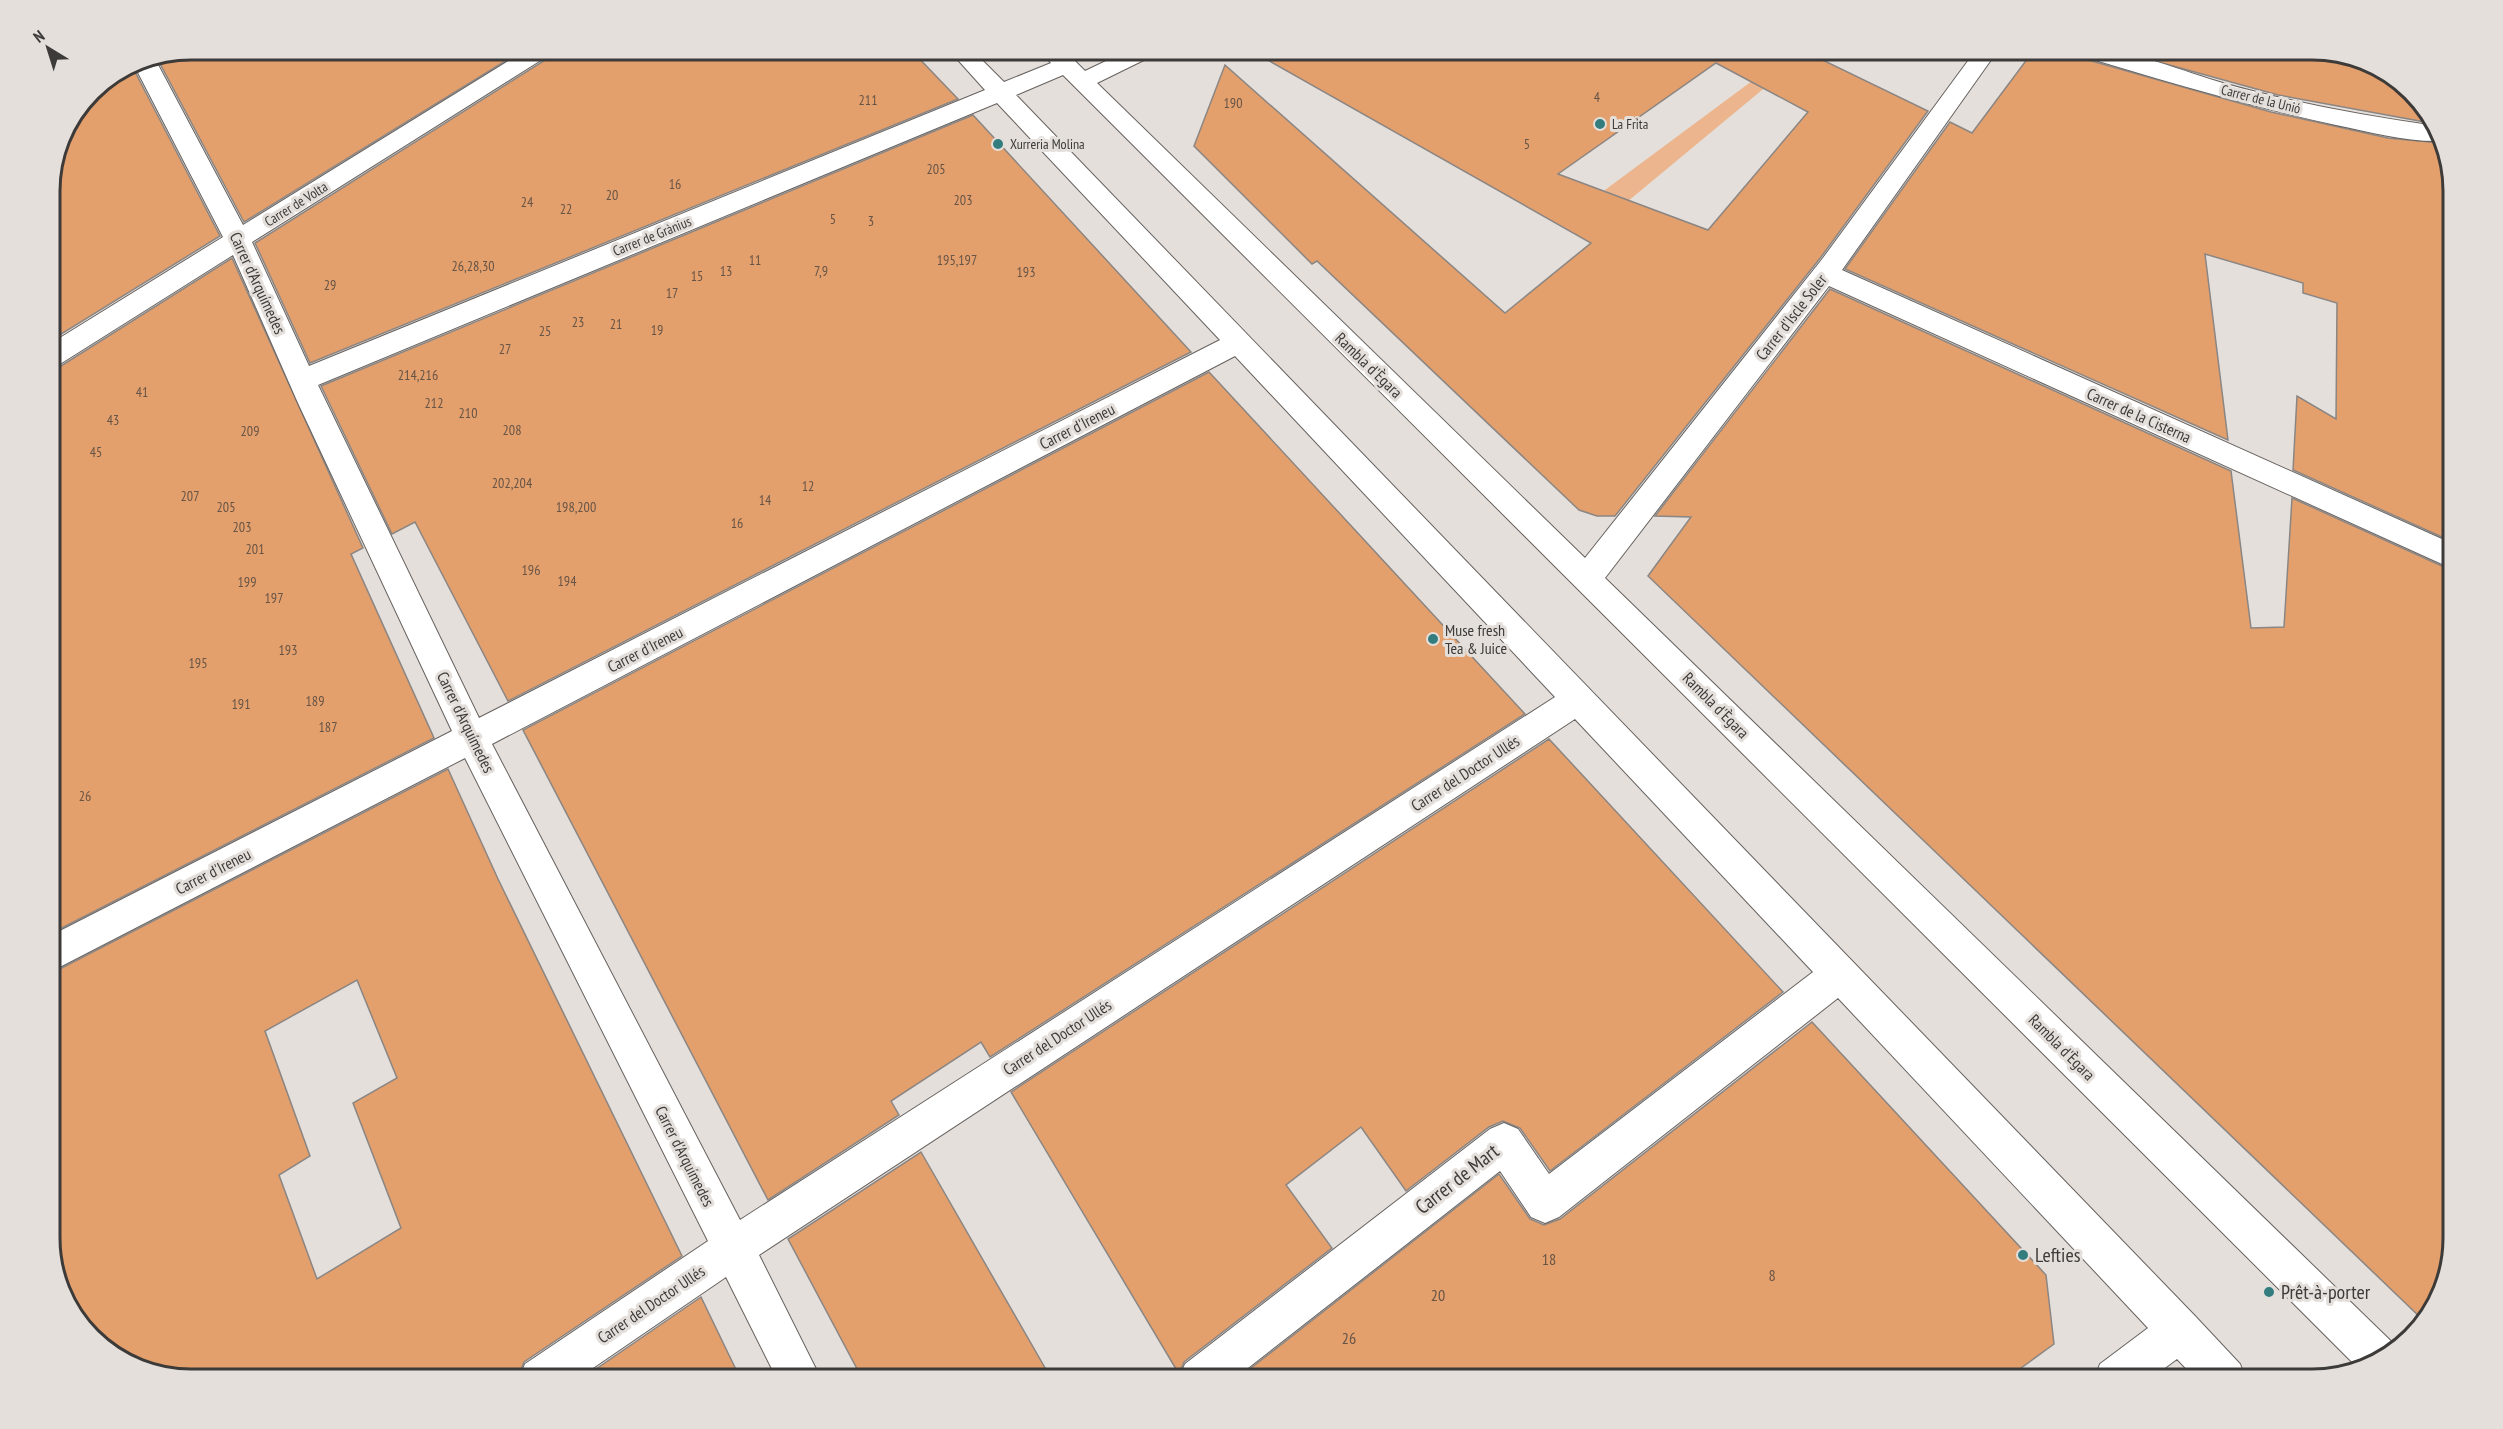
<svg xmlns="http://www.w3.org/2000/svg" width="2503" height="1429" font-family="'PT Sans Narrow',sans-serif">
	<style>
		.green { fill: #ecb58d }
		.building { fill: #e39f6c; stroke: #8b8683; stroke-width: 1.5; fill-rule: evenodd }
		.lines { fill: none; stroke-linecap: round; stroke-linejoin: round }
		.street-casing { stroke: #67625f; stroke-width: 2 }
		.street { fill: #fff; fill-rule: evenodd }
		.poi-dot { fill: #347d7f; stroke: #e4dfdb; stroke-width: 2 }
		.labels { text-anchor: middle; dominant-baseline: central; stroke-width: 6; stroke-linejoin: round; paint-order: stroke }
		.number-label { font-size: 14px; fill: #665446 }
		.far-street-label { font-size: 14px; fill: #3d3b39; stroke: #e4dfdb }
		.far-poi-label { font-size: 14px; fill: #3d3b39; stroke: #e4dfdb; text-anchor: start }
		.street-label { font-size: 16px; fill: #3d3b39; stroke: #e4dfdb }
		.poi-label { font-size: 16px; fill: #3d3b39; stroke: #e4dfdb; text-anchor: start }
		.near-number-label { font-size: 16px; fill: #665446 }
		.near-street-label { font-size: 20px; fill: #3d3b39; stroke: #e4dfdb }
		.near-poi-label { font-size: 20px; fill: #3d3b39; stroke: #e4dfdb; text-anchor: start }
		.rim { fill: none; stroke: #3d3b39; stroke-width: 3 }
	</style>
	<rect width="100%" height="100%" fill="#e4dfdb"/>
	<path class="green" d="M1794 50H1824L1762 90 1598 226 1578 210Z"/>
	<g class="building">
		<path d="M191 50H523L244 222 156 56Z"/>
		<path d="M554 50H911L958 99 310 363 255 243 550 57Z"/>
		<path d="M1250 50H1802L1928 111 1821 257 1615 516H1597L1579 510 1317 261 1312 264 1194 146 1225 65 1505 313 1591 243ZM1716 63 1808 112 1708 230 1558 174Z"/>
		<path d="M2034 50H2074L2078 57 2271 112 2388 138 2441 143 2453 182V542L2293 470 2297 396 2336 419 2337 303 2303 293V283L2205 254 2228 440 1845 269 1950 122 1972 133Z"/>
		<path d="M2115 50H2312L2382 68 2436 124 2278 95Z"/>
		<path d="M131 64 220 236 50 341V182L60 136 91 91Z"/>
		<path d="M973 115 1191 352 508 701 415 522 392 534 321 386Z"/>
		<path d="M232 258 363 548 351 554 434 738 50 934V369L61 366Z"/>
		<path d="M1830 289 2231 471 2251 628 2284 627 2292 498 2453 571V1238L2435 1308 2423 1320 1648 576 1691 517 1655 516Z"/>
		<path d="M1209 372 1525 714 990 1057 981 1042 891 1101 899 1115 768 1200 523 730Z"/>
		<path d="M1549 739 1783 992 1550 1171 1520 1128 1503 1121 1489 1127 1406 1191 1361 1127 1286 1185 1332 1248 1184 1362 1179 1374 1011 1092Z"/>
		<path d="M448 769 498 879 682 1256 524 1362 517 1380H191L120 1361 73 1316 50 1247V974ZM357 980 397 1078 353 1103 401 1228 317 1279 279 1175 310 1156 265 1031Z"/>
		<path d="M1812 1022 2046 1275 2054 1344 2006 1379H1237L1499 1174 1530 1219 1544 1225 1560 1219Z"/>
		<path d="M921 1152 1052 1380H863L788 1239Z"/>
		<path d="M701 1297 741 1380H580Z"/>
	</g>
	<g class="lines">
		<defs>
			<g id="street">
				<path d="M526 50H552L549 55 252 242 309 366 985 90 949 50H972L1004 82 1051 63 1040 50H1064L1085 71 1129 50H1157L1154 55 1097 83 1585 558 1823 258 1976 50H1998L1842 270 2453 544V569L1829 286 1605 578 2397 1347 2383 1360 2357 1367 1063 75 1016 95 2195 1316 2240 1364 2246 1379H2196L2177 1359 2150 1379H2094L2100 1364 2148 1328 1838 998 1559 1217 1545 1223 1531 1217 1500 1171 1234 1379H1179L1185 1364 1490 1129 1504 1123 1518 1129 1549 1174 1813 972 1575 719 759 1255 821 1379H777L726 1277 577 1379H519L525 1364 708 1241 465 758 50 972V936L452 731 298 403 233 255 60 364 50 367V344L223 237 133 63 153 57 155 59 243 225ZM997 103 1220 340 479 718 318 385ZM1235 356 1555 697 740 1220 492 744Z"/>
				<path d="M2076 50C2122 45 2180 71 2226 84 2295 103 2365 116 2436 126L2441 141C2407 142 2369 132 2336 125 2249 106 2164 81 2079 55Z"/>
			</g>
		</defs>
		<use href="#street" class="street-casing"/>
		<use href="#street" class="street"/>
	</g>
	<g class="poi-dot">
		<circle cx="1600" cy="124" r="6"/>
		<circle cx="998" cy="144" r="6"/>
		<circle cx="1433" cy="639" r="6"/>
		<circle cx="2023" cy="1255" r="6"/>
		<circle cx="2269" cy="1292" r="6"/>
	</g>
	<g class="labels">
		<g class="number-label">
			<text x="1597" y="97">4</text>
			<text x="868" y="100">211</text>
			<text x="1233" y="103">190</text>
			<text x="1527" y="144">5</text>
			<text x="936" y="169">205</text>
			<text x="675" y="184">16</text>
			<text x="612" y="195">20</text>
			<text x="963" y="200">203</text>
			<text x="527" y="202">24</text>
			<text x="566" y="209">22</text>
			<text x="833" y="219">5</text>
			<text x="871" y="221">3</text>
			<text x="755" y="260">11</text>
			<text x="957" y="260">195,197</text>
			<text x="473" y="266">26,28,30</text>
			<text x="726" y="271">13</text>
			<text x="821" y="271">7,9</text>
			<text x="1026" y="272">193</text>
			<text x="697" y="276">15</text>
			<text x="330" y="285">29</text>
			<text x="672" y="293">17</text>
			<text x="578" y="322">23</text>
			<text x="616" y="324">21</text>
			<text x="657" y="330">19</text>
			<text x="545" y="331">25</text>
			<text x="505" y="349">27</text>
			<text x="418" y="375">214,216</text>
			<text x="142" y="392">41</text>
			<text x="434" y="403">212</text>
			<text x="468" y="413">210</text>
			<text x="113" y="420">43</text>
			<text x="512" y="430">208</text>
			<text x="250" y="431">209</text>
			<text x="96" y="452">45</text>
			<text x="512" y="483">202,204</text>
			<text x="808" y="486">12</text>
			<text x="190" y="496">207</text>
			<text x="765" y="500">14</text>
			<text x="226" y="507">205</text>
			<text x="576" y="507">198,200</text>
			<text x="737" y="523">16</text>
			<text x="242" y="527">203</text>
			<text x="255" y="549">201</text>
			<text x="531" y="570">196</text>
			<text x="567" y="581">194</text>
			<text x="247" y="582">199</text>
			<text x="274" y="598">197</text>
			<text x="288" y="650">193</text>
			<text x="198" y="663">195</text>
			<text x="315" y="701">189</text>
			<text x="241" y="704">191</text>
			<text x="328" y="727">187</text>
			<text x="85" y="796">26</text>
		</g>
		<g class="far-street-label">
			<text transform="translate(2261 99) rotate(14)">Carrer de la Unió</text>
			<text transform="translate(296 204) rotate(-32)">Carrer de Volta</text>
			<text transform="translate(652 236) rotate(-22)">Carrer de Grànius</text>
		</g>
		<g class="far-poi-label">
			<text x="1612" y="124">La Frita</text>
			<text x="1010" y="144">Xurreria Molina</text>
		</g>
		<g class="street-label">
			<text transform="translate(258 283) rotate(65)">Carrer d'Arquímedes</text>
			<text transform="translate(1791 317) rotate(-52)">Carrer d'Iscle Soler</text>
			<text transform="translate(1369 365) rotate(44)">Rambla d'Ègara</text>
			<text transform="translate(2139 415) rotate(24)">Carrer de la Cisterna</text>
			<text transform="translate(1077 426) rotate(-27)">Carrer d'Ireneu</text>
			<text transform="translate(645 649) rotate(-27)">Carrer d'Ireneu</text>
			<text transform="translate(1716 705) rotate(45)">Rambla d'Ègara</text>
			<text transform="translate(466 722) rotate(64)">Carrer d'Arquímedes</text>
			<text transform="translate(1465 773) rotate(-33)">Carrer del Doctor Ullés</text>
			<text transform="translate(213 871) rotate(-27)">Carrer d'Ireneu</text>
			<text transform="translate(1057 1037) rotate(-33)">Carrer del Doctor Ullés</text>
			<text transform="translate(2062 1047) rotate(45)">Rambla d'Ègara</text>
			<text transform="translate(685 1156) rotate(63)">Carrer d'Arquímedes</text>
			<text transform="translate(651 1304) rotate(-34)">Carrer del Doctor Ullés</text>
		</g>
		<g class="poi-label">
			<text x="1445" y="630">Muse fresh<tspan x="1445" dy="18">Tea &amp; Juice</tspan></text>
		</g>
		<g class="near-number-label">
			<text x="1549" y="1259">18</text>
			<text x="1772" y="1275">8</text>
			<text x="1438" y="1295">20</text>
			<text x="1349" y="1338">26</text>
		</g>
		<g class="near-street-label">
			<text transform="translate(1457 1179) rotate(-38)">Carrer de Mart</text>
		</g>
		<g class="near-poi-label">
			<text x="2035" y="1255">Lefties</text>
			<text x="2281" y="1292">Prêt-à-porter</text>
		</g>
	</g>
	<path d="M0 0H2503V1429H0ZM191 60H2312A131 131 0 0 1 2443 191V1238A131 131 0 0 1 2312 1369H191A131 131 0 0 1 60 1238V191A131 131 0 0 1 191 60Z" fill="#e4dfdb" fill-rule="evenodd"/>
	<path class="rim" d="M191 60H2312A131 131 0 0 1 2443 191V1238A131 131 0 0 1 2312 1369H191A131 131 0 0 1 60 1238V191A131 131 0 0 1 191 60Z"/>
	<g transform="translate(48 48) rotate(322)" stroke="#e4dfdb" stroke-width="4.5" paint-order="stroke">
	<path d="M0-4.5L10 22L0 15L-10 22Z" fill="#3d3b39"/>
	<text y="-9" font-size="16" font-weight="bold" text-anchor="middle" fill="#3d3b39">N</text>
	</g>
</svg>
